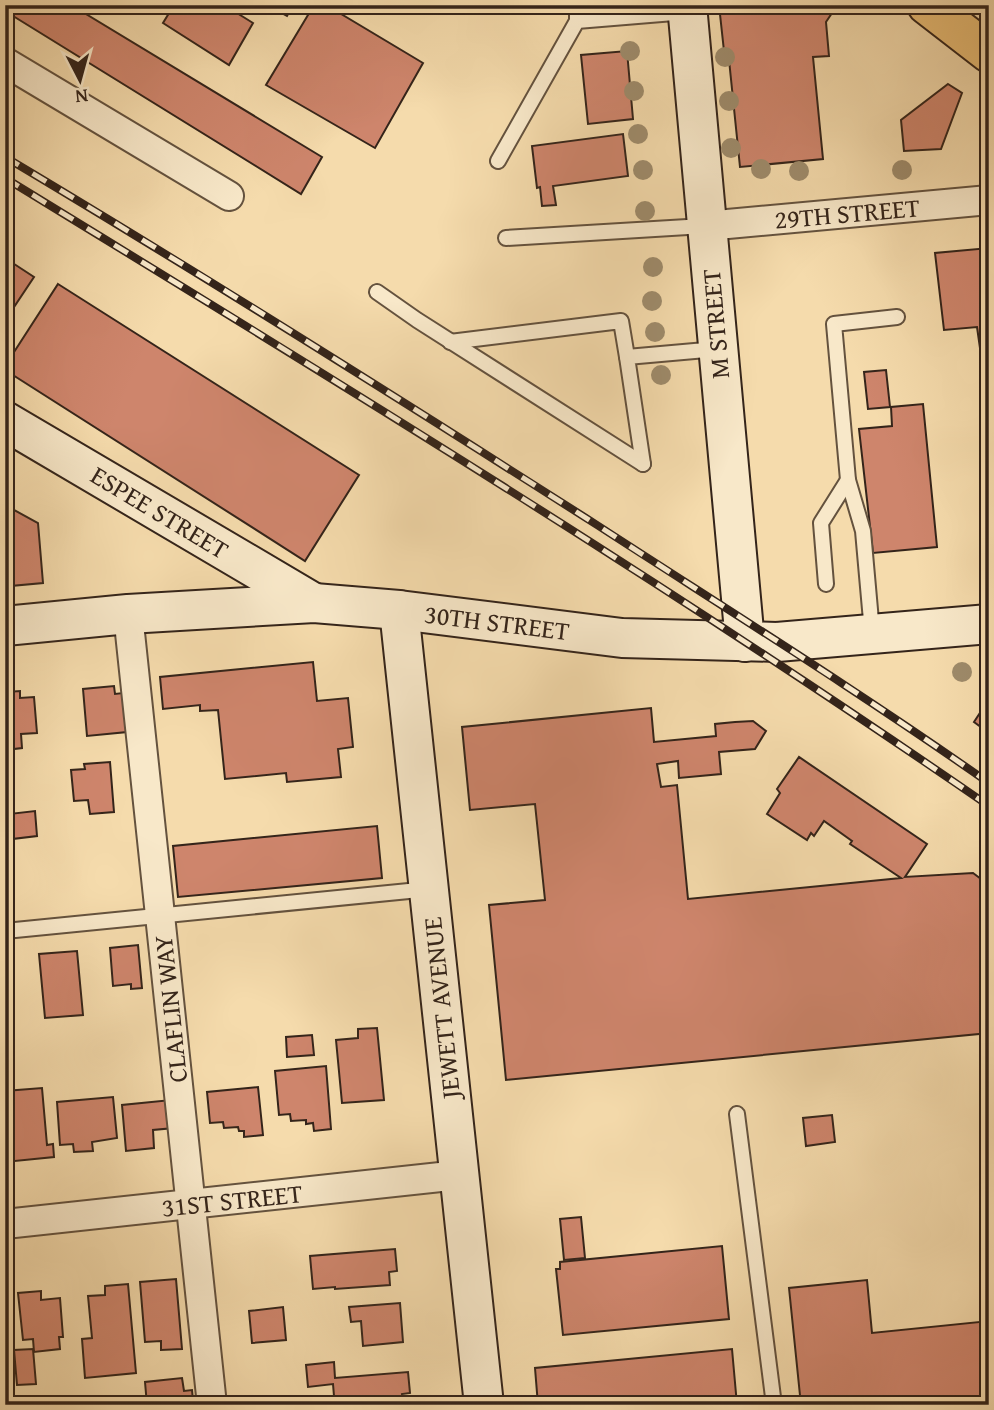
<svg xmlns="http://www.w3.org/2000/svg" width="994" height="1410" font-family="'Gentium Book Plus',serif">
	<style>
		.building { fill: #ce856c; stroke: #34241a; stroke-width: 2 }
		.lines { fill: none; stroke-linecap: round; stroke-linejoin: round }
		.lane-casing { stroke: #64523e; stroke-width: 18 }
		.street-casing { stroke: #64523e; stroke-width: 32 }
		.secondary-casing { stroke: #34241a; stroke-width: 42 }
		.highway-casing { stroke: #34241a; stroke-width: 42 }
		.lane { stroke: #f8e8c9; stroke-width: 14 }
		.street { stroke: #f8e8c9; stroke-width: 28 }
		.secondary { stroke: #f8e8c9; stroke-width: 38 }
		.highway { stroke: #eabe76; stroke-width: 38 }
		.rail-casing { stroke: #34241a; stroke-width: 8 }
		.rail { stroke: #f8e8c9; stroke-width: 5; stroke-dasharray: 16; stroke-linecap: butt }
		.tree { fill: #9e8b6b }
		.labels { text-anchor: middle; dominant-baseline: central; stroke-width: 5; stroke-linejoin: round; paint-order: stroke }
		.street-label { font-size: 26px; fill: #34241a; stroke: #f8e8c9 }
	</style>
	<rect width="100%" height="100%" fill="#f5dbac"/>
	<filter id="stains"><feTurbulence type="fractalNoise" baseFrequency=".00286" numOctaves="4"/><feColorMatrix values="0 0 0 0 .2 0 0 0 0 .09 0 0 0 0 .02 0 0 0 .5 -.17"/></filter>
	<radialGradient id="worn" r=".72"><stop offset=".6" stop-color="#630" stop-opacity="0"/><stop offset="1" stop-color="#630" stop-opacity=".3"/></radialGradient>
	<g class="building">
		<path d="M5 5H71L322 157 301 194 5 11Z"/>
		<path d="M174 5H224L253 23 229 65 163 23Z"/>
		<path d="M267 5H293L287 16Z"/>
		<path d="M314 5H326L423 63 375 148 266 85Z"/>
		<path d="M719 5H826L834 10 826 22 829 56 813 57 823 159 740 167 728 50 724 51Z"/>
		<path d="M627 51 633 119 588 124 581 55Z"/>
		<path d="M948 84 962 93 941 149 904 151 901 120Z"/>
		<path d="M623 134 628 176 553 186 556 205 542 206 540 187 537 188 532 146Z"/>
		<path d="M989 248V348H980L977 327 944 330 935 253Z"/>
		<path d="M5 258 34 277 14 307 5 301Z"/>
		<path d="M58 284 359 475 305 561 5 370V366Z"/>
		<path d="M886 370 890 407 868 409 864 372Z"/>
		<path d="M923 404 937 547 873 553 859 429 892 426 891 407Z"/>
		<path d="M5 505 38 523 43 583 11 586V589H5Z"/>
		<path d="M313 662 317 701 348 698 353 747 338 749 341 777 287 782 286 773 225 779 218 710 200 711V705L163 709 160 677Z"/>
		<path d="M114 686 115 694 123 693 127 732 87 736 83 689Z"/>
		<path d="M20 691V698L34 697 37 733 21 734 22 748 5 750 7 692Z"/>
		<path d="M989 699V733L974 722Z"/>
		<path d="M651 708 654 742 716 736 715 724 735 722 753 721 766 731 755 749 719 752 721 774 679 778 678 761 657 764 661 787 677 785 688 899 901 878 850 844 852 841 824 821 814 836 811 833 807 840 767 814 780 793 777 789 799 757 927 844 905 877 973 873 989 885V1033L506 1080 489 905 545 900 535 804 470 810 462 727Z"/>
		<path d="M110 762 114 812 90 814 88 800 74 801 71 770 85 769 84 764Z"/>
		<path d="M5 792H9L10 814 35 811 37 836 12 839V835H5Z"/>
		<path d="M377 826 382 878 178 897 173 846Z"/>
		<path d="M138 945 142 988 131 989V984L113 986 110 948Z"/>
		<path d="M77 951 83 1015 45 1018 39 954Z"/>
		<path d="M377 1028 384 1100 342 1103 336 1040 358 1038V1029Z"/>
		<path d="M312 1035 314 1055 287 1057 286 1037Z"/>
		<path d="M326 1066 331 1129 314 1131 313 1123 306 1124V1120L291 1121 290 1114 279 1115 275 1071Z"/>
		<path d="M258 1087 263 1135 244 1137V1131H239L238 1127 224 1128 223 1122 210 1123 207 1092Z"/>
		<path d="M42 1088 47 1145 53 1144 54 1157 5 1162V1091Z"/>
		<path d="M113 1097 117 1138 92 1142 93 1151 74 1152 73 1144 60 1145 57 1102Z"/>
		<path d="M171 1100 174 1128 153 1130 154 1148 126 1151 122 1105Z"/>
		<path d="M832 1115 835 1142 806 1146 803 1118Z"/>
		<path d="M581 1217 585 1258 564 1260 560 1219Z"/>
		<path d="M722 1246 729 1319 563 1335 556 1269H560V1262Z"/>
		<path d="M395 1249 397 1271 389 1272 390 1285 335 1289V1287L313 1289 310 1256Z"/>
		<path d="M176 1279 182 1349 161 1350V1341L145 1342 140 1282Z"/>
		<path d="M867 1280 872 1333 989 1321V1405H801L789 1288Z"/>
		<path d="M128 1284 136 1373 85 1378 82 1339 92 1338 88 1296 105 1295V1286Z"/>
		<path d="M41 1291V1300L60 1298 63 1337H59L60 1349 34 1352 33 1339 23 1340 18 1293Z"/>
		<path d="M400 1303 403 1342 363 1346 361 1321 351 1322 349 1307Z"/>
		<path d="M283 1307 286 1340 252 1343 249 1311Z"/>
		<path d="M33 1349 36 1384 17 1385 14 1350Z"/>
		<path d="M732 1349 737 1405H538L535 1368Z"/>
		<path d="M334 1362 335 1378 408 1372 410 1393 402 1394 403 1405H338L337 1396H334L333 1384 308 1387 306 1365Z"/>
		<path d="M182 1378 184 1391 192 1390 193 1401 187 1402V1405H147L145 1382Z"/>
	</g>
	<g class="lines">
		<defs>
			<g id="lane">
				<path d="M577 5V21"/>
				<path d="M498 161 577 21 686 12"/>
				<path d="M506 238 704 226"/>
				<path d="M377 292 417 320 643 464"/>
				<path d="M450 342 621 321 627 357"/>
				<path d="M643 464 627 357 717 349"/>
				<path d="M826 584 821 523 848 480"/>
				<path d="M872 632 863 531 848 480 834 324 897 317"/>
				<path d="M5 931 429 889"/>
				<path d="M737 1114 774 1405"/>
			</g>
			<g id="street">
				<path d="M5 62 229 196"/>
				<path d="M706 226 989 200"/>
				<path d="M128 614 212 1405"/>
				<path d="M5 1224 459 1175"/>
			</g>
			<g id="secondary">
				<path d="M687 5 745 642"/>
				<path d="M5 421 314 603"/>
				<path d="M399 610 484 1405"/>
				<path d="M5 626 128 614 314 603 399 610 622 638 777 642 989 624"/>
			</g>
			<path id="highway" d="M927 5 989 53"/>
		</defs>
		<use href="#lane" class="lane-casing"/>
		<use href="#street" class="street-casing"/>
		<use href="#secondary" class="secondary-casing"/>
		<use href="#highway" class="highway-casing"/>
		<use href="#lane" class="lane"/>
		<use href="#street" class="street"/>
		<use href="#secondary" class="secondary"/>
		<use href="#highway" class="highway"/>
		<defs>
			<g id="rail">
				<path d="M5 157C205 276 401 400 597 525 728 610 861 693 989 783"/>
				<path d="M5 178C337 381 669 585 989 806"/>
			</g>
		</defs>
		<use href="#rail" class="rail-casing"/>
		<use href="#rail" class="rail"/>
	</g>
	<g class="tree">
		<circle cx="630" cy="51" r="10"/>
		<circle cx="725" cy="57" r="10"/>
		<circle cx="634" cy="91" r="10"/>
		<circle cx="729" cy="101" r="10"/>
		<circle cx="638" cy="134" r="10"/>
		<circle cx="731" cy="148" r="10"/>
		<circle cx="761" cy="169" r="10"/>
		<circle cx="643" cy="170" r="10"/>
		<circle cx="902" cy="170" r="10"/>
		<circle cx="799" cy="171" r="10"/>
		<circle cx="645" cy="211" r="10"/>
		<circle cx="653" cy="267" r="10"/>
		<circle cx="652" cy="301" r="10"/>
		<circle cx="655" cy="332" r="10"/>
		<circle cx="661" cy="375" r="10"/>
		<circle cx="962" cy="672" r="10"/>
	</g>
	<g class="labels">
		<g class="street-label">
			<text transform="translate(847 213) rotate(-5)">29TH STREET</text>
			<text transform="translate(715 324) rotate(-95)">M STREET</text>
			<text transform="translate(160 512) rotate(31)">ESPEE STREET</text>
			<text transform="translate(497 622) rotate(7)">30TH STREET</text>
			<text transform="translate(441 1008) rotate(-96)">JEWETT AVENUE</text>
			<text transform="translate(170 1009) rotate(-96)">CLAFLIN WAY</text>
			<text transform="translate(232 1200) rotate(-6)">31ST STREET</text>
		</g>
	</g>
	<rect width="994" height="1410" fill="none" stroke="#f5dbac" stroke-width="28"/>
	<rect x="7" y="7" width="980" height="1396" fill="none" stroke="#34241a" stroke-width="3.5"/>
	<rect x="14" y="14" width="966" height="1382" fill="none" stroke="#34241a" stroke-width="2"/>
	<g transform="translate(80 80) rotate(174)" stroke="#f8e8c9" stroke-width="5" paint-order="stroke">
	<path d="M0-5L12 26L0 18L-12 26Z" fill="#34241a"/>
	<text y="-10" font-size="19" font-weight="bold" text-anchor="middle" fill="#34241a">N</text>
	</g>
	<rect width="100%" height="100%" filter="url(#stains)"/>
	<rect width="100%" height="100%" fill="url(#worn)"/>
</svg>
